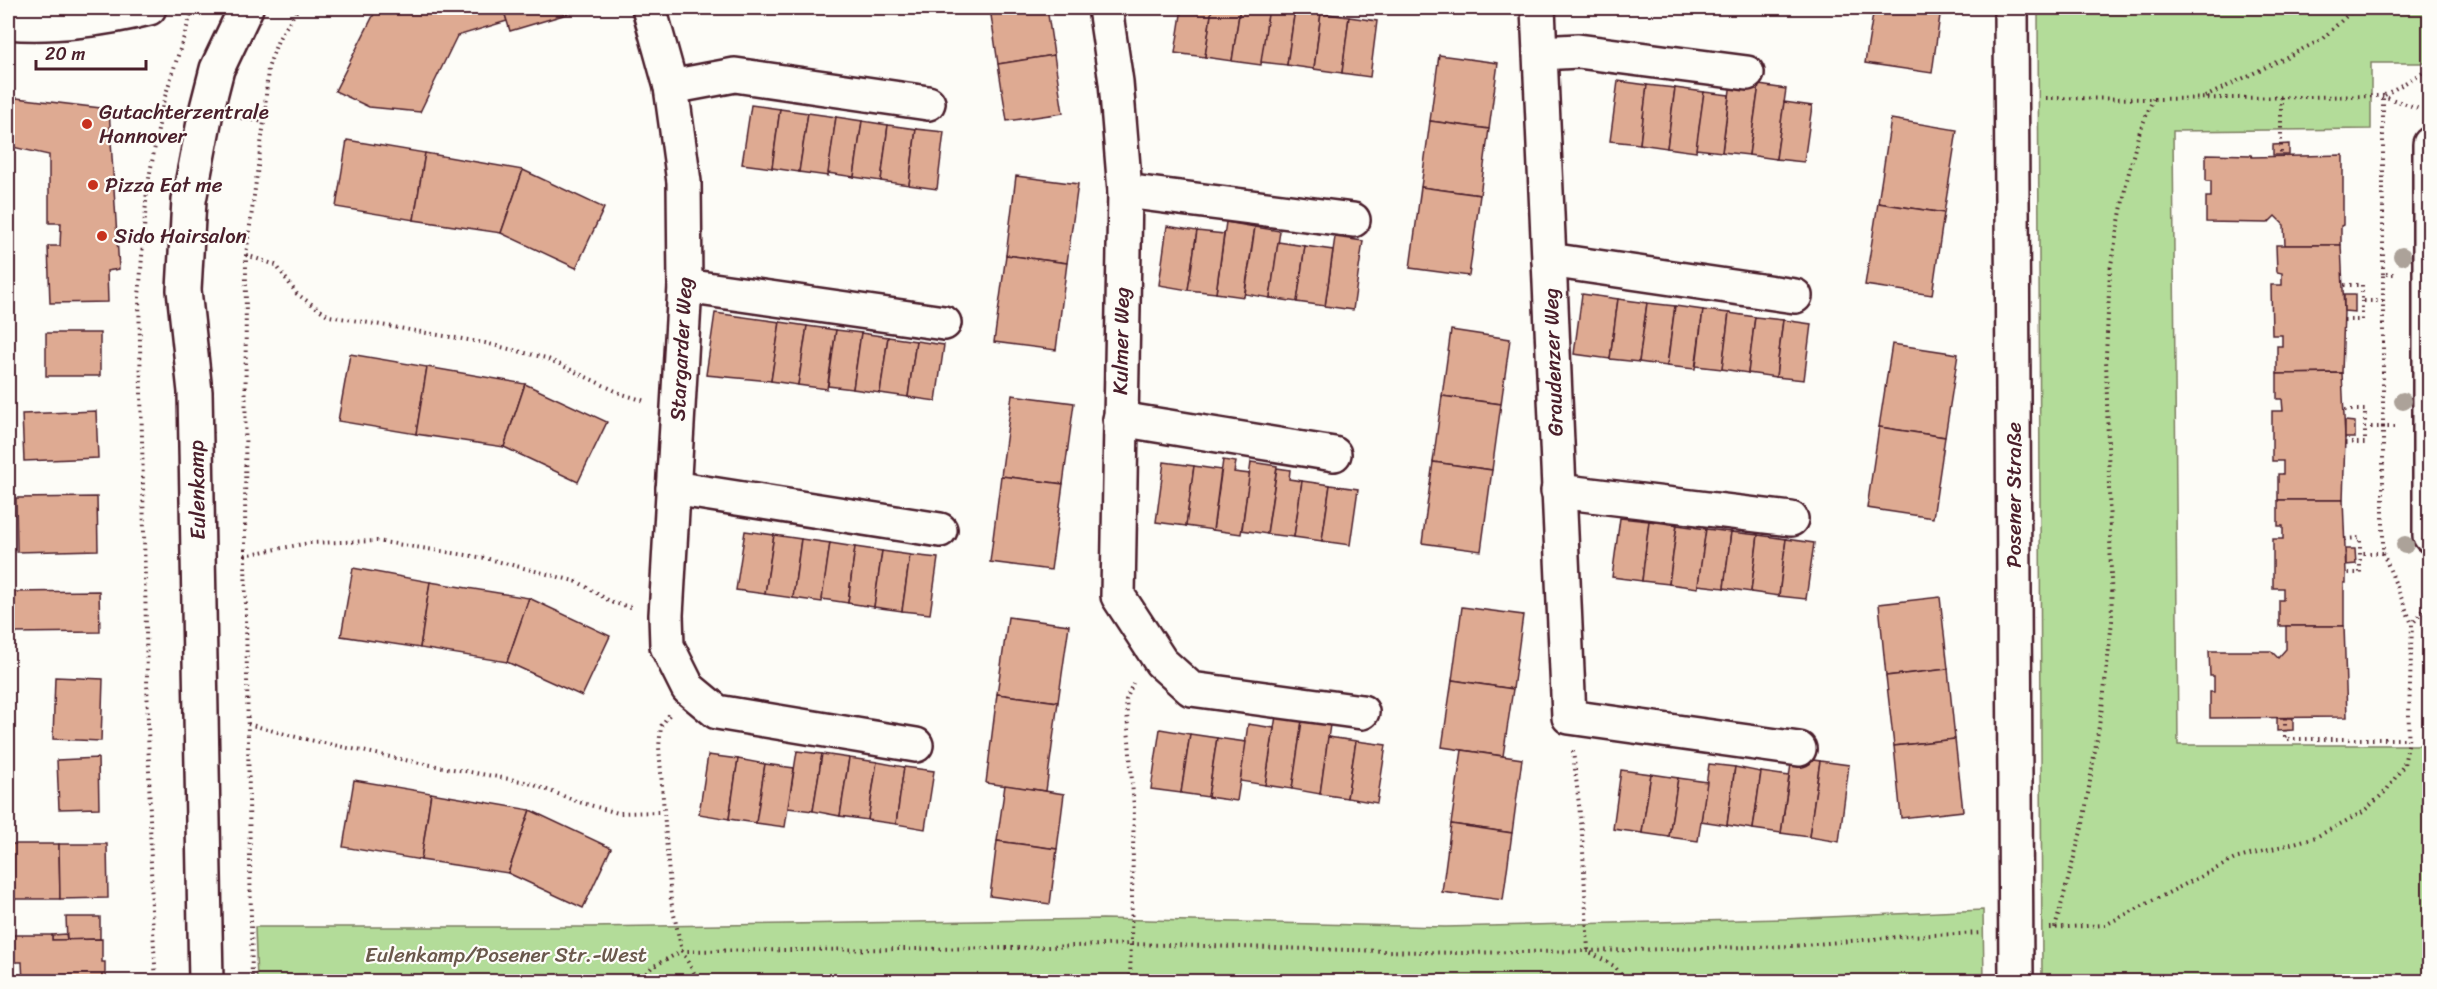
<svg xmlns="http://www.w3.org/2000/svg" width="2437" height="989" font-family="Sriracha,sans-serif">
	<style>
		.green { fill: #b3dc99; stroke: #7e7e62; stroke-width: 1.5 }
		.building { fill: #deaa92; stroke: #4a1f2b; stroke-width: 1.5 }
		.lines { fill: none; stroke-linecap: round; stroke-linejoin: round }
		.minor-casing { stroke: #4a1f2b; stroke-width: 38 }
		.path { stroke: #4a1f2b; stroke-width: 4; stroke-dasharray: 1.5 4.5; stroke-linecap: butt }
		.minor { stroke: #fdfcf7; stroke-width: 33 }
		.tree { fill: #aca299 }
		.poi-dot { fill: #c8321e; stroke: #fdfcf7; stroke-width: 2 }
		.labels { text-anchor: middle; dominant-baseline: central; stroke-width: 4.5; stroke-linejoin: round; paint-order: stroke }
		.poi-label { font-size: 21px; fill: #4a1f2b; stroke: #fdfcf7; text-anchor: start }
		.street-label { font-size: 21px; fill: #4a1f2b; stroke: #fdfcf7 }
		.park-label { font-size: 21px; fill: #6a584c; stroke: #fdfcf7 }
	</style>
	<rect width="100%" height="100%" fill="#fdfcf7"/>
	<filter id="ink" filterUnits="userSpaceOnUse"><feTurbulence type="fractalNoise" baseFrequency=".0167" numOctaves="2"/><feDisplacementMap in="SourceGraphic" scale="12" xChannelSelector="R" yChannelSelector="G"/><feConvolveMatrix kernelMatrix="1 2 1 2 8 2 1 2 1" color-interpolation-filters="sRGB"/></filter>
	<g filter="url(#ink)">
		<g class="green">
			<path d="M2038 8H2429V63H2371V129L2173 131 2178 745H2429V981H2042Z"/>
			<path d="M1983 910 1984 982H257L255 927H590L1103 919 1445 927 1783 919Z"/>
		</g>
		<g class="building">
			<path d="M377 8H503L507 21 457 36 420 112 369 107 335 91Z"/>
			<path d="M503 8H587L510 31Z"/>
			<path d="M990 8H1047L1054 55 998 64Z"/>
			<path d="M1182 8H1212L1205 57 1175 53Z"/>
			<path d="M1212 8H1240L1232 61 1205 57Z"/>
			<path d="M1240 8H1269L1261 65 1232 61Z"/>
			<path d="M1269 8 1295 9 1287 65 1261 62Z"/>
			<path d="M1874 8H1941L1932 73 1865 63Z"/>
			<path d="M1295 9 1321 13 1314 69 1287 65Z"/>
			<path d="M1321 13 1349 17 1342 73 1314 69Z"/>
			<path d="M1349 17 1377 21 1370 77 1342 73Z"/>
			<path d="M1054 55 1063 113 1007 121 998 64Z"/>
			<path d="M1439 55 1498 63 1489 129 1430 121Z"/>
			<path d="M1618 81 1647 85 1640 144 1610 141Z"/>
			<path d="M1731 82 1759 85 1749 155 1722 152Z"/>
			<path d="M1647 85 1675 88 1667 148 1640 144Z"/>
			<path d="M1759 85 1786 89 1776 159 1749 155Z"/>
			<path d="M1675 88 1704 92 1696 152 1667 148Z"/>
			<path d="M1704 92 1729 95 1722 152 1696 149Z"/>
			<path d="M8 97 109 109 119 269 107 271 108 302 50 303 48 246H60L61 223H49V155L8 146Z"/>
			<path d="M1784 102 1812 106 1804 162 1776 159Z"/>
			<path d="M751 105 780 109 772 168 742 164Z"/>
			<path d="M780 109 808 113 799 172 772 168Z"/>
			<path d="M808 113 836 117 828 176 799 172Z"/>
			<path d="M836 117 862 121 854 177 828 173Z"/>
			<path d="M1891 119 1957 130 1944 213 1878 203Z"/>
			<path d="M862 121 888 125 881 181 854 177Z"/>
			<path d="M1430 121 1489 129 1480 195 1421 187Z"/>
			<path d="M888 125 916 129 909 185 881 181Z"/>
			<path d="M916 129 944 132 937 189 909 185Z"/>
			<path d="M347 140 425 153 414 220 336 207Z"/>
			<path d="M2289 144V155H2273V145Z"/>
			<path d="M425 153 523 170 501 233 414 220Z"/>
			<path d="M2206 154 2251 155 2252 157 2343 155V225L2341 226V245H2285L2284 225 2275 216 2268 223 2206 222V197H2211V181H2206Z"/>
			<path d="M523 170 604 208 576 268 501 233Z"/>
			<path d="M1016 176 1078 184 1067 263 1006 255Z"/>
			<path d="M1421 187 1480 195 1469 276 1410 268Z"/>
			<path d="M1878 203 1944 213 1932 295 1865 285Z"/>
			<path d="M1226 222 1255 227 1244 297 1216 293Z"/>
			<path d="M1167 226 1197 231 1188 290 1159 285Z"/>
			<path d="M1255 227 1280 231 1270 298 1245 294Z"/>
			<path d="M1197 231 1224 234 1216 293 1188 290Z"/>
			<path d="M1335 237 1363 241 1353 310 1325 306Z"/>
			<path d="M1278 242 1305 246 1297 302 1270 298Z"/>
			<path d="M2276 245H2341L2344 311 2342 373 2277 374V346H2282V335H2272L2271 285H2282V273L2277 272Z"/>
			<path d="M1305 246 1333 250 1325 306 1297 302Z"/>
			<path d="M1006 255 1067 263 1056 350 994 342Z"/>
			<path d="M1582 294 1618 299 1610 359 1574 354Z"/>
			<path d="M2344 295H2355V312L2344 311Z"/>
			<path d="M1618 299 1647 303 1639 362 1610 359Z"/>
			<path d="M1647 303 1675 306 1667 366 1639 362Z"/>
			<path d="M1675 306 1703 310 1695 369 1667 366Z"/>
			<path d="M1703 310 1729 313 1722 369 1696 366Z"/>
			<path d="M715 313 780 322 771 381 706 375Z"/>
			<path d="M1729 313 1755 317 1748 373 1722 369Z"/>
			<path d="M1755 317 1783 320 1776 377 1748 373Z"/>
			<path d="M1783 320 1811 324 1804 380 1776 377Z"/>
			<path d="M780 322 807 326 798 385 771 381Z"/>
			<path d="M807 326 836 330 827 389 798 385Z"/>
			<path d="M836 330 861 333 853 389 828 386Z"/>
			<path d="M1451 330 1510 339 1501 404 1442 396Z"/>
			<rect x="46" y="333" width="54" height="43"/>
			<path d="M861 333 888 337 880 393 853 389Z"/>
			<path d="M888 337 916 341 908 397 880 393Z"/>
			<path d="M916 341 944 345 936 401 908 397Z"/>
			<path d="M1892 344 1958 354 1945 437 1879 427Z"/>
			<path d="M350 354 427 367 416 434 338 421Z"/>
			<path d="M427 367 525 384 504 447 416 434Z"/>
			<path d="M2342 373 2345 438 2343 500H2278V474H2283V461H2272V411H2283L2282 399H2277V374Z"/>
			<path d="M525 384 607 422 578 482 504 447Z"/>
			<path d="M1012 395 1074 403 1063 484 1001 476Z"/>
			<path d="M1442 396 1501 404 1492 470 1433 462Z"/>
			<path d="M96 411 98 458 24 461 22 414Z"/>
			<path d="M2345 421 2355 422V438H2345Z"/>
			<path d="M1879 427 1945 437 1933 518 1867 508Z"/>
			<path d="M1223 460 1236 462 1234 472 1250 474 1241 534 1213 530Z"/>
			<path d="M1164 462 1194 466 1186 526 1156 522Z"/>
			<path d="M1251 462 1277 466 1267 534 1242 530Z"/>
			<path d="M1433 462 1492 470 1481 551 1422 543Z"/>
			<path d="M1194 466 1221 470 1213 530 1186 526Z"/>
			<path d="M1277 468 1290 470 1289 479 1302 481 1294 537 1267 534Z"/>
			<path d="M1001 476 1063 484 1051 570 990 562Z"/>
			<path d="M1302 481 1330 485 1322 541 1294 537Z"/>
			<path d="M1330 485 1358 489 1350 545 1322 541Z"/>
			<path d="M97 497 98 550 17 552 16 498Z"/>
			<path d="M2278 500H2343L2346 573V583H2344V626H2279V600H2283V588H2273V539H2283V526H2278Z"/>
			<path d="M1620 518 1649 521 1642 581 1612 577Z"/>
			<path d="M1649 521 1677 525 1669 584 1642 581Z"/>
			<path d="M1677 525 1706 529 1698 588 1669 584Z"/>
			<path d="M1706 529 1731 532 1724 588 1698 585Z"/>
			<path d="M745 531 774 535 765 594 736 590Z"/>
			<path d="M1731 532 1758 535 1751 592 1724 588Z"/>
			<path d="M774 535 801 539 793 598 765 594Z"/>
			<path d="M1758 535 1786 539 1779 596 1751 592Z"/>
			<path d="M801 539 830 543 822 602 793 598Z"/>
			<path d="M1786 539 1814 543 1806 599 1779 596Z"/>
			<path d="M830 543 855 547 848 603 822 599Z"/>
			<path d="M855 547 882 551 874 607 848 603Z"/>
			<path d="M2346 549H2355L2356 564 2346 565Z"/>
			<path d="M882 551 910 555 902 611 874 607Z"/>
			<path d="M910 555 938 558 930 614 902 611Z"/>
			<path d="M353 568 430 582 420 648 341 636Z"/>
			<path d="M430 582 529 598 507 662 420 648Z"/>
			<path d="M99 591 100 632 11 633 10 592Z"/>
			<path d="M1940 597 1948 669 1886 676 1879 604Z"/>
			<path d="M529 598 610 636 582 696 507 662Z"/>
			<path d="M1462 607 1523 615 1513 689 1452 680Z"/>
			<path d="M1008 617 1069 625 1058 702 997 694Z"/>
			<path d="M2286 626H2344L2347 717 2210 718V692H2214V676H2210L2209 651H2271L2278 658 2286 649Z"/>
			<path d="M1948 669 1955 739 1894 746 1886 676Z"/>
			<path d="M55 677 103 679 101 741 53 739Z"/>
			<path d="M1452 680 1513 689 1503 756 1442 747Z"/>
			<path d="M997 694 1058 702 1046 791 986 783Z"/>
			<path d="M1276 716 1302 721 1292 789 1265 785Z"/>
			<path d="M2277 718H2293V730L2277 731Z"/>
			<path d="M1302 721 1330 725 1320 794 1292 789Z"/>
			<path d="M1248 724 1274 728 1265 785 1240 781Z"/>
			<path d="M1160 729 1190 734 1181 793 1151 789Z"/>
			<path d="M1190 734 1217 738 1208 797 1181 793Z"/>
			<path d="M1328 737 1356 741 1347 798 1320 794Z"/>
			<path d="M1217 738 1246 742 1237 801 1208 797Z"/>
			<path d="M1955 739 1963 811 1901 818 1894 746Z"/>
			<path d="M1356 741 1386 745 1377 803 1347 798Z"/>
			<path d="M1462 750 1522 759 1512 833 1451 824Z"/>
			<path d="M797 751 822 754 813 811 788 808Z"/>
			<path d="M822 754 849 758 840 816 813 811Z"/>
			<path d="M708 755 738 759 729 819 699 814Z"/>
			<path d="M1792 757 1820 761 1809 837 1781 833Z"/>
			<path d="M98 758 99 808 59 809 57 760Z"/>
			<path d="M849 758 877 762 868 820 840 816Z"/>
			<path d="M738 759 765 764 756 823 729 819Z"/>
			<path d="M1820 761 1849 765 1839 842 1809 837Z"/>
			<path d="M877 762 904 767 896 824 868 820Z"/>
			<path d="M765 764 794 768 785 827 756 823Z"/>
			<path d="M1709 764 1735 767 1727 825 1701 821Z"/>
			<path d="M904 767 934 771 925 829 896 824Z"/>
			<path d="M1735 767 1761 772 1753 829 1727 825Z"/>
			<path d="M1621 770 1651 774 1642 833 1613 829Z"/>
			<path d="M1761 772 1789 776 1781 833 1753 829Z"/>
			<path d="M1651 774 1678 778 1669 837 1642 833Z"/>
			<path d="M1678 778 1707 782 1698 841 1669 837Z"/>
			<path d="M354 780 431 793 421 860 343 847Z"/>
			<path d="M1005 785 1064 794 1057 849 997 841Z"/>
			<path d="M431 793 530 810 508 873 421 860Z"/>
			<path d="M530 810 611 848 583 908 508 873Z"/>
			<path d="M1451 824 1512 833 1503 900 1442 892Z"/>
			<path d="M997 841 1057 849 1050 904 990 896Z"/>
			<path d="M10 844H59L60 899H11Z"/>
			<path d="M59 844H107L108 898 60 899Z"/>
			<path d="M66 917H100V939L67 940Z"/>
			<path d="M66 934 67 940H52V935Z"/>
			<path d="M10 935H52V940L102 939V962H105V977H102V982H23L22 962H10Z"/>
		</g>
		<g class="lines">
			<defs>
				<g id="minor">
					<path d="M649 8 671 87 684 182 685 286 666 615 667 646 688 688 717 712 916 745"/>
					<path d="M1105 8 1116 82 1125 191 1118 596 1161 662 1191 689 1362 712"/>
					<path d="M1538 8 1569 717 1799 749"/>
					<path d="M2011 8 2016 982"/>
					<path d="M8 22C52 26 106 19 149 8"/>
					<path d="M1540 53 1578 51 1747 73"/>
					<path d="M671 87 735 75 928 103"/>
					<path d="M2430 144V536"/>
					<path d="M1125 191 1353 220"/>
					<path d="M1549 260 1795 296"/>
					<path d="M685 286 944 323"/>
					<path d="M1120 419 1334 454"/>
					<path d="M673 488 940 530"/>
					<path d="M1558 491 1791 519"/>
					<path d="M206 982 195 392 184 290 189 200 206 112 217 69 246 8"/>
				</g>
			</defs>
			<use href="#minor" class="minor-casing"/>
			<g class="path">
				<path d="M2205 97 2321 40 2355 8"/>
				<path d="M2281 97V155"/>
				<path d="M2046 98 2153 99 2383 96 2420 109"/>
				<path d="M241 118 264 122"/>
				<path d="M246 255 276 265 297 294 329 316 485 343 546 358 622 394 645 401"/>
				<path d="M2383 274V96L2430 68"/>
				<path d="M2344 285H2362V301H2383"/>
				<path d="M2344 320H2362V301"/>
				<path d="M2345 410H2365V427"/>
				<path d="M2395 427H2383V274H2396"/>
				<path d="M2345 443H2365V427H2383V553H2360"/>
				<path d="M2345 539 2360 538V573H2346"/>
				<path d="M2383 553 2412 624"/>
				<path d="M245 555 309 543 377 541 485 558 578 582 613 603 631 607"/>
				<path d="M669 715 661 726 659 747 671 901 682 951 699 982"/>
				<path d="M2285 718V739H2408"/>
				<path d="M248 724 296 737 414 762 526 782 579 802 618 813 662 812"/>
				<path d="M1573 751 1582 832 1588 951 1614 966 1627 982"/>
				<path d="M2050 928 2105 925 2235 859 2316 837 2363 812 2386 791 2404 765 2408 745 2412 624 2430 603"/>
				<path d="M2055 928 2083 824 2103 701 2112 621 2106 356 2110 270 2126 184 2138 136 2153 99"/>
				<path d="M156 982 152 913 139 297 147 189 163 103 193 8"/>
				<path d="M252 982 245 555 246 255 264 122 268 68 278 40 298 8"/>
				<path d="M638 982 652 967 682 951 1018 948 1131 944 1458 953 1588 951 1793 946 1908 936 1982 933"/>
				<path d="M1130 982 1134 808 1126 700 1133 683"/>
			</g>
			<use href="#minor" class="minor"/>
		</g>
		<g class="tree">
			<circle cx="2402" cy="256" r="9"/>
			<circle cx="2403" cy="401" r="9"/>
			<circle cx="2405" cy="545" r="9"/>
		</g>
	</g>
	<g class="poi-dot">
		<circle cx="87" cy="124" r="6"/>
		<circle cx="93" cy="185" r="6"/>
		<circle cx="102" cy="236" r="6"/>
	</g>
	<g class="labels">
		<g class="poi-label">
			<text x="99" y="112">Gutachterzentrale<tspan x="99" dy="24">Hannover</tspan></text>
			<text x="105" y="185">Pizza Eat me</text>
			<text x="114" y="236">Sido Hairsalon</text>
		</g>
		<g class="street-label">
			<text transform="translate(1121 341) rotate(-89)">Kulmer Weg</text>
			<text transform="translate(681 349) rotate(-87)">Stargarder Weg</text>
			<text transform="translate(1553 362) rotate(-92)">Graudenzer Weg</text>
			<text transform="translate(197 490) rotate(-91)">Eulenkamp</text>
			<text transform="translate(2014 495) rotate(-90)">Posener Straße</text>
		</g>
		<g class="park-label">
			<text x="506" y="955">Eulenkamp/Posener Str.-West</text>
		</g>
	</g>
	<rect width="2437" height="989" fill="none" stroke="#fdfcf7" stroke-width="30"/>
	<rect x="15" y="15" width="2407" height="959" fill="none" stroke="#4a1f2b" stroke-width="2" filter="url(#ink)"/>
	<path d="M36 60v9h110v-9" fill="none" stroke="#4a1f2b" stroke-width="3"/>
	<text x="45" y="60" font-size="18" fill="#4a1f2b" stroke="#fdfcf7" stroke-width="4.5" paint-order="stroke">20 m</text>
</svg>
